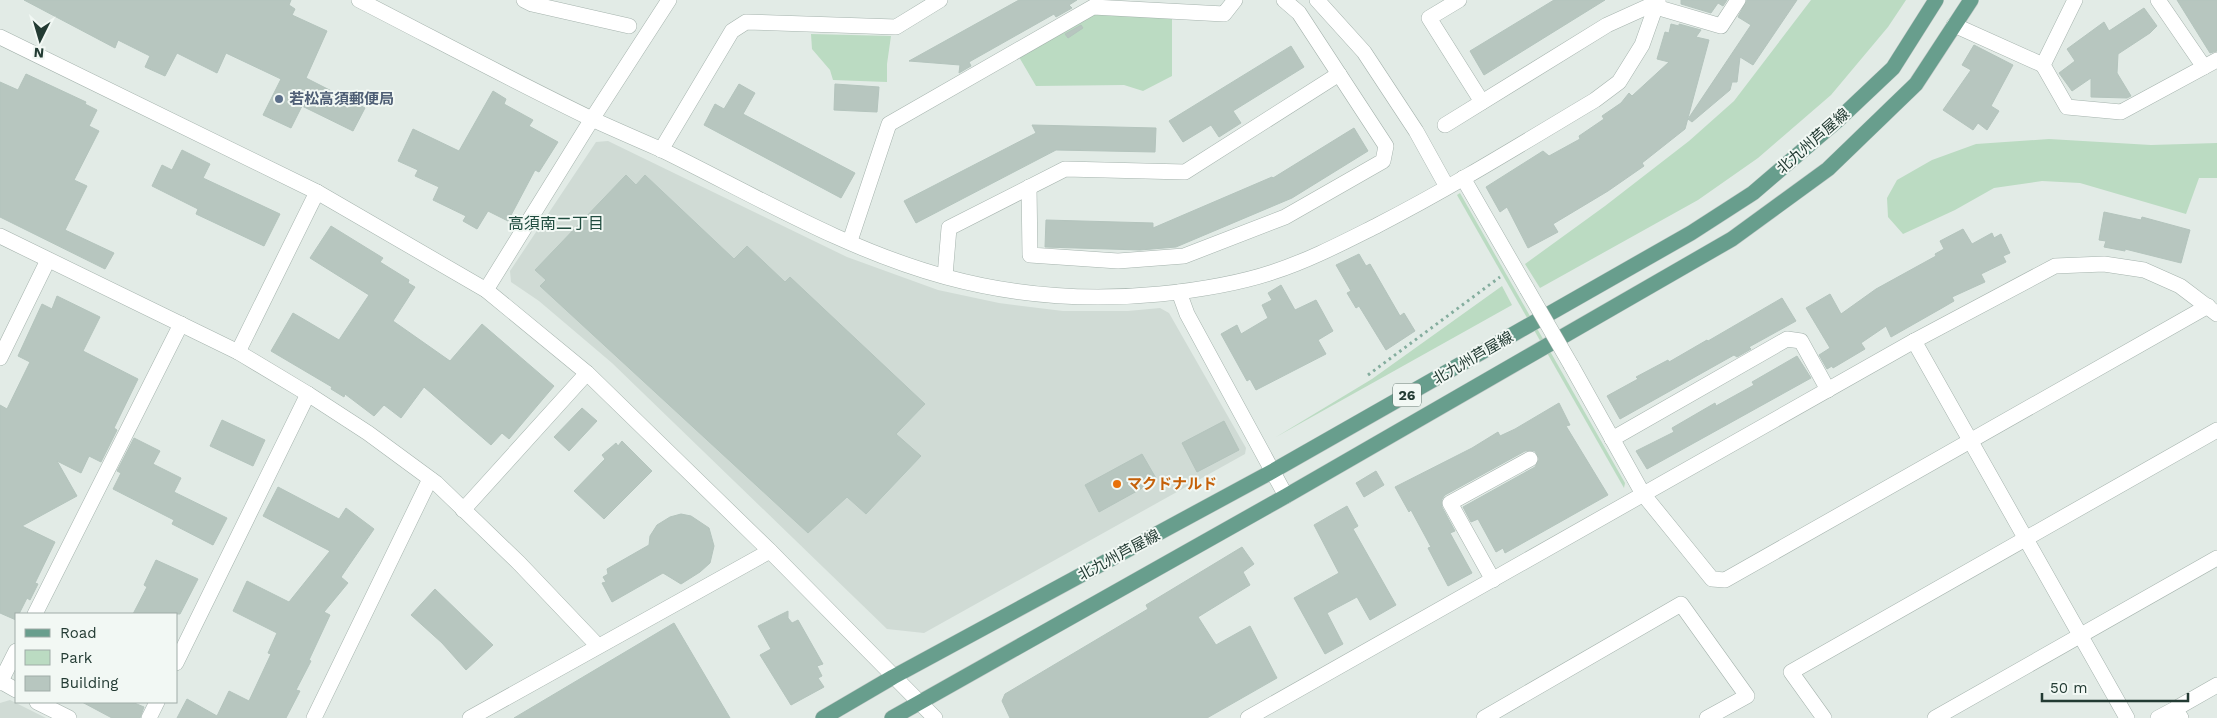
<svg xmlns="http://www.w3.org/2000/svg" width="2217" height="718" font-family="'Work Sans','Noto Sans JP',sans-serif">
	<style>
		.built { fill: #d0dbd5 }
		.green { fill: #bbdbc2 }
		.building { fill: #b7c6bf; stroke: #b4c4bd }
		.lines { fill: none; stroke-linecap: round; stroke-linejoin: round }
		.minor-casing { stroke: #a5b3ad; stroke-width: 16 }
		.major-casing { stroke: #c1c8c6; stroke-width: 16 }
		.path { stroke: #84ad9e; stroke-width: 3; stroke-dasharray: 2.5 4; stroke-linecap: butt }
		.minor { stroke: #fff; stroke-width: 15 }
		.major { stroke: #689e8d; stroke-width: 15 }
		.minor-bridge-casing { stroke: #a5b3ad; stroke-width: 16; stroke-linecap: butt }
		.minor-bridge { stroke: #fff; stroke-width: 15 }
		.service-dot { fill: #5c6f8a; stroke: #f2f8f4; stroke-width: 2 }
		.food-dot { fill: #e8710a; stroke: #f2f8f4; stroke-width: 2 }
		.labels { text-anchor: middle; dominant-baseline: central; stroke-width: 4; stroke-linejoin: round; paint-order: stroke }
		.shield { fill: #f2f8f4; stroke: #61746d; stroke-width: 1 }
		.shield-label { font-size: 14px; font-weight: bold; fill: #233b33 }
		.service-label { font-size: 15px; font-weight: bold; fill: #4e5e75; stroke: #f2f8f4; text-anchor: start }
		.street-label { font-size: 15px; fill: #233b33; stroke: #f2f8f4 }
		.food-label { font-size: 15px; font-weight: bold; fill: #c56008; stroke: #f2f8f4; text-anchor: start }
		.neighbourhood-label { font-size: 16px; fill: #204c3f; stroke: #f2f8f4 }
	</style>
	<rect width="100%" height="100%" fill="#e2ebe6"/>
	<g class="built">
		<path d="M608 141 847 257 938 290 999 303 1063 311H1128L1160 308 1169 313 1246 448 1245 454 924 633 887 629 612 363 539 301 511 282 510 271 596 142Z"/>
		<path d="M10 700 46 718H0V703Z"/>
	</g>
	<g class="green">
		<path d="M1811 0H1906L1888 27 1831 95 1758 158 1698 200 1540 288 1525 264 1605 206 1689 141 1734 101Z"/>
		<path d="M1093 14 1172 18V76L1143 91 1124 85 1036 86 1019 57Z"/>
		<path d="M811 34 891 36 887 64V82L833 80 830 70 812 49Z"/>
		<path d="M2049 139 2151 145 2217 143V178H2199L2186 214 2080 183 2042 181 1994 188 1955 210 1903 234 1888 217 1887 198 1897 180 1932 160 1976 144Z"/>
		<path d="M1460 193 1625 483 1624 488 1457 195Z"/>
		<path d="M1502 286 1512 305 1276 437 1372 379Z"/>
	</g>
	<g class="building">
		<path d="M24 0H291L289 5 295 9 292 15 327 31 306 78 365 108 353 131 302 106 291 128 263 115 281 79 226 53 217 73 177 53 165 76 145 67 150 56 118 40 115 48Z"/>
		<path d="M1019 0H1077L1069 5 1072 8 1056 17 1054 14 969 62 971 66 959 73 960 65 909 61Z"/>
		<path d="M1554 0H1605L1484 75 1470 51Z"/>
		<path d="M1681 0H1727L1723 6 1718 3 1711 13 1681 4Z"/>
		<path d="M1747 0H1797L1753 65 1740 57 1737 82H1732L1730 90 1692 122 1688 119 1751 25 1738 17Z"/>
		<path d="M2177 0H2217V51L2210 53Z"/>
		<path d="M2144 8 2157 26 2150 33 2118 54 2117 73 2131 96 2127 98 2091 97V78L2072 91 2059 73 2075 61 2067 49 2104 22 2109 31Z"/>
		<path d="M1671 24 1679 26V24L1701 30 1696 37 1709 40 1685 129 1642 163 1644 166 1608 191 1553 224 1558 232 1528 248 1507 207 1500 212 1486 187 1543 151 1549 156 1580 139 1579 136 1604 119 1602 116 1621 103 1629 93 1632 96 1669 62 1657 59 1665 32 1669 33Z"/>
		<path d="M1081 25 1083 28 1068 38 1065 34Z"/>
		<path d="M1974 45 2013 65 1991 106 1999 111 1987 130 1978 123 1973 130 1943 110 1971 70 1962 65Z"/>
		<path d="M1291 46 1304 67 1233 111 1241 123 1219 137 1211 125 1183 142 1169 121Z"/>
		<path d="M26 74 86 102 85 104 97 110 89 126 99 131 74 180 87 186 65 230 114 253 105 269 0 217V82L18 90Z"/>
		<path d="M739 84 755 93 743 114 855 173 841 198 704 125 715 104 724 109Z"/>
		<path d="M835 84 879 87 877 112 834 110Z"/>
		<path d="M493 91 506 99 504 104 533 120 529 126 558 142 539 172 535 170 508 221 488 211 477 229 463 221 466 216 433 200 439 187 415 176 418 170 398 161 413 129 459 151Z"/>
		<path d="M1032 125 1156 128 1155 152 1056 150 916 223 904 201 1036 133Z"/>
		<path d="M1354 128 1368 151 1292 198 1176 247 1140 250 1045 247 1046 220 1153 223V228L1272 177 1273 178Z"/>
		<path d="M182 150 210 164 203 178 280 214 264 246 196 214 198 209 152 186 162 165 172 170Z"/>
		<path d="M626 175 636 185 645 175 734 259 747 246 785 282 790 277 925 404 896 434 921 456 866 514 847 497 808 533 540 286 546 280 535 270Z"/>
		<path d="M2104 212 2141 220 2142 217 2190 230 2181 263 2125 249V251L2104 247 2106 241 2099 240Z"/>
		<path d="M331 226 383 258 380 262 409 280 408 283 415 287 393 321 450 361 482 324 554 386 509 439 502 433 491 445 424 387 401 418 384 405 374 416 345 394 344 397 331 389 332 387 271 351 293 313 339 340 369 295 310 258Z"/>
		<path d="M1963 229 1972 244 1992 233 1994 238 2001 234 2010 253 2003 256 2006 262 1981 274 1985 282 1952 297 1954 301 1942 308 1891 337 1886 326 1861 343 1865 349 1833 368 1832 366 1827 369 1819 355 1830 348 1806 308 1830 294 1841 314 1876 289 1936 256 1935 254 1944 249 1940 241Z"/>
		<path d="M1359 254 1366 266 1370 264 1400 316 1404 313 1415 331 1386 350 1359 306 1356 308 1347 293 1351 291 1336 265Z"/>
		<path d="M1281 285 1295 310 1316 300 1333 331 1318 340 1326 354 1256 390 1250 379 1247 381 1221 334 1237 325 1241 334 1268 318 1262 305 1272 300 1268 293Z"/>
		<path d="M57 296 100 317 83 351 138 379 114 428 117 430 101 462 89 456 81 473 57 461 77 496 22 526 55 542 35 583 38 584 30 600 27 598 19 614H16V620L0 613V405L7 409 30 362 18 356 42 304 52 309Z"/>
		<path d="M1782 298 1796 321 1749 347 1751 349 1737 357 1734 355 1620 419 1607 396 1638 379 1636 377 1668 360 1669 362 1707 340 1708 341Z"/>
		<path d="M1797 356 1811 378 1647 469 1636 451 1674 432 1672 428 1715 403 1716 406 1754 385 1752 382Z"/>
		<path d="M1559 403 1570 425 1566 426 1608 495 1505 553 1503 548 1496 552 1478 519 1471 522 1463 507 1535 467 1539 459 1535 451H1525L1445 495 1442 499V507L1455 531 1450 533 1472 573 1448 586 1428 548 1431 547 1411 510 1409 512 1395 487 1472 448 1498 432 1500 436 1515 429Z"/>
		<path d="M582 408 597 421 569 451 554 437Z"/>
		<path d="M222 420 265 440 253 466 210 446Z"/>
		<path d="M1224 421 1239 450 1197 472 1182 443Z"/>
		<path d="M134 438 160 451 153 464 181 478 174 492 227 518 213 545 172 524 174 520 113 489 121 473 117 471Z"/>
		<path d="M622 441 652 471 604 519 574 491 605 459 602 455 616 443 618 446Z"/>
		<path d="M1142 454 1157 480 1099 512 1085 485Z"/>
		<path d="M1376 471 1384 485 1364 497 1356 483Z"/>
		<path d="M278 487 339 519 346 508 374 529 341 577 348 583 324 612 330 615 309 660 311 661 296 690 300 691 286 718H177L187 699 217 716 229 691 249 701 271 654 268 653 277 633 233 611 247 581 289 602 330 551 263 516Z"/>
		<path d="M1347 506 1358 526 1353 529 1396 605 1370 620 1357 597 1327 613 1343 644 1325 654 1294 598 1339 573 1314 525Z"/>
		<path d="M681 514 691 516 709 528 714 546 710 563 700 572 681 584 663 573 612 602 602 583 606 582 603 577 608 574 607 569 649 545 650 536 657 525 670 517Z"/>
		<path d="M1242 547 1254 564 1243 572 1250 585 1198 617 1216 645 1250 626 1277 678 1207 718H1010L1002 701 1005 694 1148 609 1146 605Z"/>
		<path d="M156 560 198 579 180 614H133L147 587 144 585Z"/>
		<path d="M435 589 493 645 466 670 442 643 411 615Z"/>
		<path d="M788 611V618L792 623 798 620 823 664 817 666 822 676 818 678 824 687 791 705 760 655 771 649 758 626Z"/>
		<path d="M674 623 730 718H514Z"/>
		<path d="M82 702H132L144 707 140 718H112Z"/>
	</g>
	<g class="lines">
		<defs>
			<g id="minor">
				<path d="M359 0C437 40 515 82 594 120 616 130 639 140 662 150 754 195 846 250 946 277 1016 296 1089 301 1160 294 1198 290 1237 284 1273 272 1310 260 1344 242 1378 225 1452 187 1523 143 1595 100L1619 82 1642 45 1658 0"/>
				<path d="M524 0 532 4 629 26"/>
				<path d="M1317 0 1364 52 1416 131 1447 187"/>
				<path d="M1459 0 1429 18 1482 102"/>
				<path d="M2075 0 2043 65 2067 107 2121 112 2217 60"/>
				<path d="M2158 0 2204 67"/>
				<path d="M1656 7 1721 26 1738 0"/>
				<path d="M1954 25 2043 65"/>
				<path d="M0 37 317 192 486 290 587 373 770 551 935 718"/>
				<path d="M1445 125 1607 25 1658 2"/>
				<path d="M661 150 732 31 746 22 896 27 940 0"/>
				<path d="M1463 178 1527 289"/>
				<path d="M1029 187 1030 255 1118 261 1184 256 1285 217 1383 161 1386 146 1299 13 1284 0"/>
				<path d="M0 236 238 352 308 394 368 433 436 483 519 563 598 646"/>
				<path d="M850 241 889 124 1093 7 1224 14 1235 0"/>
				<path d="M945 276 949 228 1065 169 1185 172 1339 74"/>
				<path d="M486 290 592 119 669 0"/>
				<path d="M1179 292 1187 314 1286 496"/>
				<path d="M1914 341 2127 718"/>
				<path d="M238 352 317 192"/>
				<path d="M0 358 48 260"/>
				<path d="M1571 365 1643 494 1712 579 1725 580 2208 306"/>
				<path d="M1612 439 1787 339 1801 341 1828 390"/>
				<path d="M463 510 587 373"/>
				<path d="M1493 580 1450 503 1530 459"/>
				<path d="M35 614 181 324"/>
				<path d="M176 663 308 394"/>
				<path d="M0 681 16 690"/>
				<path d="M0 683 16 651"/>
				<path d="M37 702 69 718"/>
				<path d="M2175 709 2217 685"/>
				<path d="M149 718 157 702"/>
				<path d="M314 718 430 479"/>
				<path d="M470 718 770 551"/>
				<path d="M1248 718 1914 341 2055 266 2104 264 2144 270 2180 286 2217 314"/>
				<path d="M1484 718 1681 604 1747 696 1707 718"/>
				<path d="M1824 718 1791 672 2217 430"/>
				<path d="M1935 718 2217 558"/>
				<path d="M2158 718 2175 709 2181 718"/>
			</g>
			<g id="major">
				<path d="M823 718 893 677 1273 471 1691 233 1753 193 1838 120 1893 68 1936 0"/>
				<path d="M892 718 1286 496 1732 239 1828 169 1916 84 1971 0"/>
			</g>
		</defs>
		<use href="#minor" class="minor-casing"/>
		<use href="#major" class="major-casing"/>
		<path class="path" d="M1368 375 1500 277"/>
		<use href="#minor" class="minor"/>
		<use href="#major" class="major"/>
		<defs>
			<path id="minor-bridge" d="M1527 289 1571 365"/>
		</defs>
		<use href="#minor-bridge" class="minor-bridge-casing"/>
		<use href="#minor-bridge" class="minor-bridge"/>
	</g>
	<circle class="service-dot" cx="279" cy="99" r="5"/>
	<circle class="food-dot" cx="1117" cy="484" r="5"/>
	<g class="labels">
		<rect class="shield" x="1393" y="383.5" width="28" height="23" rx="4"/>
		<g class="shield-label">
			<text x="1407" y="395">26</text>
		</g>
		<g class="service-label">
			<text x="289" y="99">若松高須郵便局</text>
		</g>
		<g class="street-label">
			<text transform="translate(1813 141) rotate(-41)">北九州芦屋線</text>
			<text transform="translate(1473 358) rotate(-30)">北九州芦屋線</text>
			<text transform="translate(1119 555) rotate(-28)">北九州芦屋線</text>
		</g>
		<g class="food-label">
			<text x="1127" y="484">マクドナルド</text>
		</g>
		<g class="neighbourhood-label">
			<text x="556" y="223">高須南二丁目</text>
		</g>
	</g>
	<rect x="15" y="613" width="162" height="90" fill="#f2f8f4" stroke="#9faca7"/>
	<rect x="25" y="629" width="25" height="8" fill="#689e8d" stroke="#9faca7"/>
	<text x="60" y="638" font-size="15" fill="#233b33">Road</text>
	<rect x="25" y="650" width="25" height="15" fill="#bbdbc2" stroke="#9faca7"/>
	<text x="60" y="663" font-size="15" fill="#233b33">Park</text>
	<rect x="25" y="676" width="25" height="15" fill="#b7c6bf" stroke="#9faca7"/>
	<text x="60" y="688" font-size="15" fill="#233b33">Building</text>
	<g transform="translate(40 40) rotate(185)" stroke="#f2f8f4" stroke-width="4" paint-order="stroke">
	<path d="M0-4L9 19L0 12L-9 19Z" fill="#233b33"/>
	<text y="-8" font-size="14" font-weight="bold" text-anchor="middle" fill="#233b33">N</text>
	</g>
	<path d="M2042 693v8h146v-8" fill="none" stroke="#233b33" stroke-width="2.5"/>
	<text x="2050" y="693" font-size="15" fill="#233b33" stroke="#f2f8f4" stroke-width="4" paint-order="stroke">50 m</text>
</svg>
